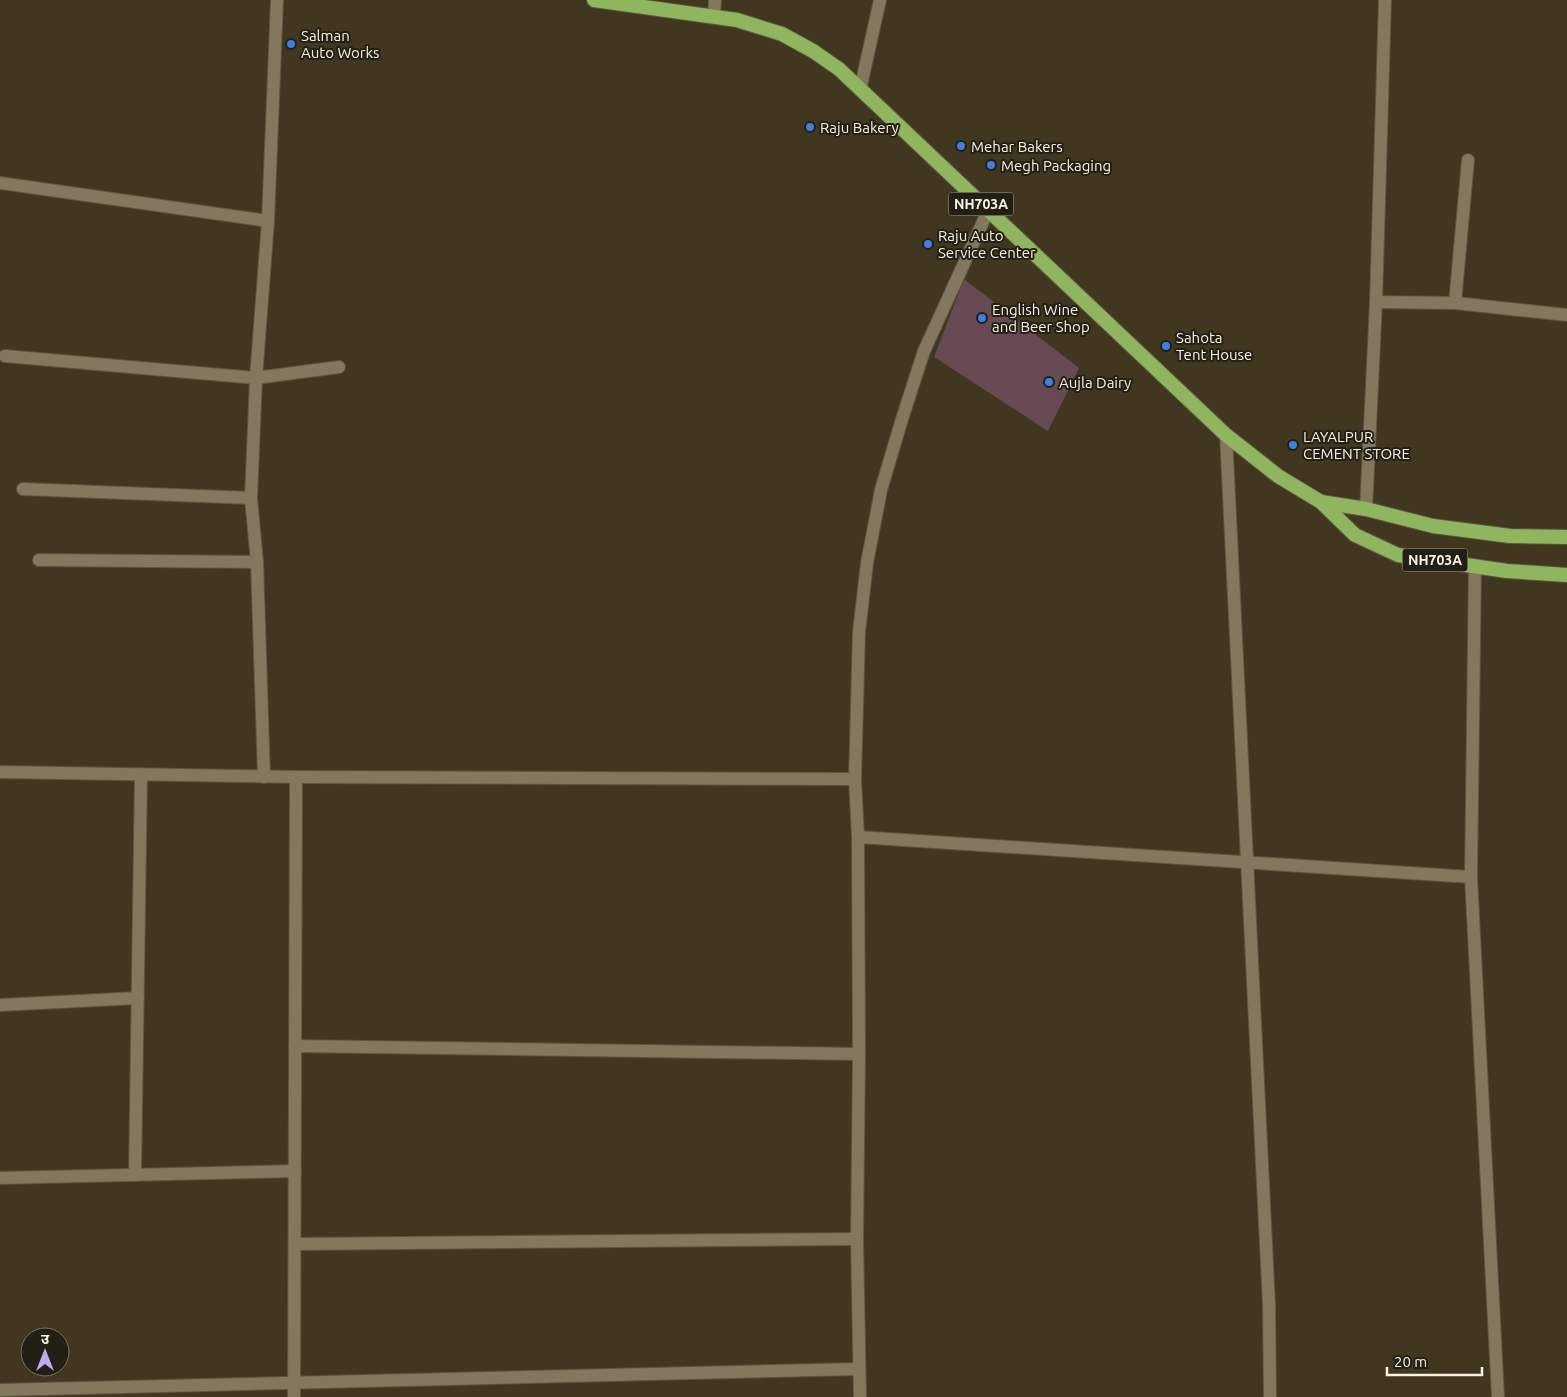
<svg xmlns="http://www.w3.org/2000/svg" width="1567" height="1397" font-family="Ubuntu,'Noto Sans Devanagari',sans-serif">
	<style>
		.building { fill: #674a53 }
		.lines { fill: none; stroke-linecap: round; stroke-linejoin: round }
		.minor-casing { stroke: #5e5540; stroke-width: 14 }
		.trunk-casing { stroke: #5e5540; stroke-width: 16 }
		.minor { stroke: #83775d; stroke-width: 12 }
		.trunk { stroke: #8fb65e; stroke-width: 14 }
		.shop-dot { fill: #3f7fe0; stroke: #231f14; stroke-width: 2 }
		.labels { text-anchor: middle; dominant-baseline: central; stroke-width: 4; stroke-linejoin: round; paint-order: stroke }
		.shield { fill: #231f14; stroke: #b9b3a6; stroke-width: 1 }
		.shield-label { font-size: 14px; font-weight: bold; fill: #f9f2e4 }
		.poi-label { font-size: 15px; fill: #f9f2e4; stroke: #231f14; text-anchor: start }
	</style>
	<rect width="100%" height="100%" fill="#41361f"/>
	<path class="building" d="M964 279 1079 368 1048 431 934 357Z"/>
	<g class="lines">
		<defs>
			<g id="minor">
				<path d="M714 17 715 0"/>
				<path d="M860 90 880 0"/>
				<path d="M0 183 268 221"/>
				<path d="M1376 302 1455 303 1567 315"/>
				<path d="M1455 303 1468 160"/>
				<path d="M5 356 256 378 339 367"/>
				<path d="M1226 435 1269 1305 1270 1397"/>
				<path d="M23 489 251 498"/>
				<path d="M1366 509 1376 302 1385 0"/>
				<path d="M39 560 257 562"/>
				<path d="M1475 566 1471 877 1498 1397"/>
				<path d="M0 772 296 777 855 779"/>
				<path d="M264 777 257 562 251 498 256 378 268 221 277 0"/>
				<path d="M858 837 1471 877"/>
				<path d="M0 1005 138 998"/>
				<path d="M295 1046 859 1054"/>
				<path d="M135 1175 141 774"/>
				<path d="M0 1178 295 1171"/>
				<path d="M295 1244 857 1239"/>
				<path d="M0 1390 859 1369"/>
				<path d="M294 1397 296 777"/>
				<path d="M860 1397 857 1239 859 1054 858 837 855 779 859 632 867 563 881 490 902 419 924 351 988 211"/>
			</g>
			<g id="trunk">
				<path d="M594 0 737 20 782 34 813 51 839 69 1226 435 1278 476 1321 502 1355 535 1398 555 1507 571 1567 575"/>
				<path d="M1321 502 1366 509 1433 526 1510 536 1567 537"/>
			</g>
		</defs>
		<use href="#minor" class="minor-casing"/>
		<use href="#trunk" class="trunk-casing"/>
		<use href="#minor" class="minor"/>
		<use href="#trunk" class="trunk"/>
	</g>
	<g class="shop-dot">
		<circle cx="291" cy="44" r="5"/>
		<circle cx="810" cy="127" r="5"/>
		<circle cx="961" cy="146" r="5"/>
		<circle cx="991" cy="165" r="5"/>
		<circle cx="928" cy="244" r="5"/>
		<circle cx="982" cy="318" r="5"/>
		<circle cx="1166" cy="346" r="5"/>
		<circle cx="1049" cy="382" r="5"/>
		<circle cx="1293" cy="445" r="5"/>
	</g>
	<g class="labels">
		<g class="shield">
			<rect x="948.5" y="192.5" width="65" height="23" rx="4"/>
			<rect x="1402.5" y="548.5" width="65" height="23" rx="4"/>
		</g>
		<g class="shield-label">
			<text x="981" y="204">NH703A</text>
			<text x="1435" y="560">NH703A</text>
		</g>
		<g class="poi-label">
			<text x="301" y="35">Salman<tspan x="301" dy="17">Auto Works</tspan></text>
			<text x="820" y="127">Raju Bakery</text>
			<text x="971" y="146">Mehar Bakers</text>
			<text x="1001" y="165">Megh Packaging</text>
			<text x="938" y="235">Raju Auto<tspan x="938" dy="17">Service Center</tspan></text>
			<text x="992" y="309">English Wine<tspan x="992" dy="17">and Beer Shop</tspan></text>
			<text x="1176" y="337">Sahota<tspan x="1176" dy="17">Tent House</tspan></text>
			<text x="1059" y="382">Aujla Dairy</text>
			<text x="1303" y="436">LAYALPUR<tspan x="1303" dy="17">CEMENT STORE</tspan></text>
		</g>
	</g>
	<g transform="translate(45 1352)"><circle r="24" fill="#231f14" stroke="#797367"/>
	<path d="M0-4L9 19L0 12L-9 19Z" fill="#c0a8f4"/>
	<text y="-8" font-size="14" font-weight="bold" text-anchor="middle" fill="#f9f2e4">उ</text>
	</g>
	<path d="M1387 1367v8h95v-8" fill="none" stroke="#f9f2e4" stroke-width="2.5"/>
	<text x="1394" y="1367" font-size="15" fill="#f9f2e4" stroke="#231f14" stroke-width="4" paint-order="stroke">20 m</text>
</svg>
